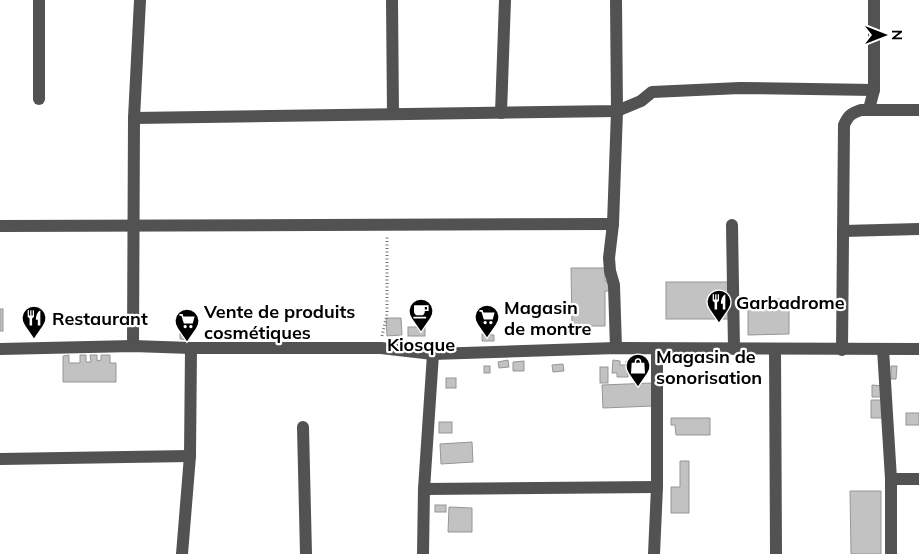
<svg xmlns="http://www.w3.org/2000/svg" width="919" height="554" font-family="Mulish,sans-serif">
	<style>
		.building { fill: #c2c2c2; stroke: #969696 }
		.lines { fill: none; stroke-linecap: round; stroke-linejoin: round }
		.path { stroke: #747474; stroke-width: 3; stroke-dasharray: 1 2.5; stroke-linecap: butt }
		.minor { stroke: #525252; stroke-width: 12 }
		.labels { text-anchor: middle; dominant-baseline: central; stroke-width: 4.5; stroke-linejoin: round; paint-order: stroke }
		.poi-label { font-size: 18px; font-weight: bold; fill: #000; stroke: #fff; text-anchor: start }
	</style>
	<rect width="100%" height="100%" fill="#fff"/>
	<g class="building">
		<path d="M571 268H605V281H611V291H605V326H572Z"/>
		<rect x="666" y="282" width="64" height="37"/>
		<path d="M748 299H760V306H776V299H789V334L748 335Z"/>
		<rect x="0" y="309" width="3" height="22"/>
		<path d="M386 318H401L402 335 387 336Z"/>
		<path d="M180 325H190L189 340 180 339Z"/>
		<rect x="408" y="327" width="17" height="9"/>
		<path d="M482 334 494 335V341H482Z"/>
		<path d="M69 355V363H80V355H86V362H91L90 355H97V361L101 360V355H110V363H116V382H63V356Z"/>
		<path d="M508 360 509 367 499 368 498 362Z"/>
		<path d="M613 360 620 361V365H626V361H631V367L628 366V377H617V373H612Z"/>
		<path d="M524 361V371H513V362Z"/>
		<path d="M563 364 564 371 553 372 552 365Z"/>
		<rect x="484" y="366" width="6" height="7"/>
		<path d="M891 366H897L896 379H891Z"/>
		<rect x="600" y="367" width="8" height="16"/>
		<rect x="446" y="378" width="10" height="10"/>
		<path d="M652 383 653 406 603 408 602 385Z"/>
		<path d="M872 385 884 386 883 397H872Z"/>
		<path d="M871 400H885L884 418H871Z"/>
		<rect x="906" y="413" width="13" height="12"/>
		<path d="M671 418H710V435H676L675 425H671Z"/>
		<rect x="439" y="422" width="13" height="11"/>
		<path d="M472 442 473 462 441 464 440 444Z"/>
		<path d="M680 461H689V513H671V487H680Z"/>
		<path d="M850 491H881V554H851Z"/>
		<rect x="435" y="505" width="11" height="7"/>
		<path d="M449 507 472 508V532H448Z"/>
	</g>
	<g class="lines">
		<path class="path" d="M382 336 387 314V237"/>
		<g class="minor">
			<path d="M39 0V99"/>
			<path d="M392 0 393 114"/>
			<path d="M869 109 874 90V0"/>
			<path d="M501 113 505 0"/>
			<path d="M134 118 617 111 641 101 652 92 740 88 874 90"/>
			<path d="M732 225 734 349"/>
			<path d="M0 226 613 224"/>
			<path d="M843 231 919 229"/>
			<path d="M133 346 134 118 140 0"/>
			<path d="M616 348 614 285 610 271 609 258 613 224 617 111 616 0"/>
			<path d="M0 349 133 346 191 348H381L433 354 616 348 919 349"/>
			<path d="M775 349 776 554"/>
			<path d="M883 349 891 479V554"/>
			<path d="M842 350 844 125C848 116 851 113 861 110H919"/>
			<path d="M303 427 306 554"/>
			<path d="M0 459 190 456"/>
			<path d="M891 479H919"/>
			<path d="M424 489 657 487"/>
			<path d="M182 554 190 456 191 348"/>
			<path d="M423 554 424 489 433 354"/>
			<path d="M654 554 657 487V349"/>
		</g>
	</g>
	<defs>
		<symbol id="restaurant-pin" viewBox="-11 -11 22 30"><path d="M0 17L-7.5 6A9.5 9.5 0 1 1 7.5 6Z" fill="#000" stroke="#fff"/><path d="M-5-6h1v4h1v-4h1v4h1v-4h1v5L-1.5 .5V6h-2V.5L-5-1ZM5-6V6H3V1.5H1.5Q1.5-4 5-6Z" fill="#fff"/></symbol>
		<symbol id="cafe-pin" viewBox="-11 -11 22 30"><path d="M0 17L-7.5 6A9.5 9.5 0 1 1 7.5 6Z" fill="#000" stroke="#fff"/><path d="M-5.5-4.5H6V0H3Q3 3.5 0 3.5H-2.5Q-5.5 3.5-5.5 0ZM3-3.2v2h1.7v-2ZM-6 4.5H4V6H-6Z" fill="#fff"/></symbol>
		<symbol id="supermarket-pin" viewBox="-11 -11 22 30"><path d="M0 17L-7.5 6A9.5 9.5 0 1 1 7.5 6Z" fill="#000" stroke="#fff"/><path d="M-6-5.5h2.5l.6 2H6L4.5 2H-2.5L-4.4-4H-6ZM-1.5 3.2a1.3 1.3 0 1 0 .1 0ZM3 3.2a1.3 1.3 0 1 0 .1 0Z" fill="#fff"/></symbol>
		<symbol id="shop-pin" viewBox="-11 -11 22 30"><path d="M0 17L-7.5 6A9.5 9.5 0 1 1 7.5 6Z" fill="#000" stroke="#fff"/><path d="M-5-2.5h2.3a2.7 3.5 0 0 1 5.4 0H5L5.5 6h-11ZM-1.5-2.5h3a1.5 2.3 0 0 0-3 0Z" fill="#fff"/></symbol>
	</defs>
	<g fill-rule="evenodd">
		<use href="#restaurant-pin" x="705" y="288" width="28" height="38"/>
		<use href="#cafe-pin" x="407" y="297" width="28" height="38"/>
		<use href="#supermarket-pin" x="473" y="303" width="28" height="38"/>
		<use href="#restaurant-pin" x="20" y="304" width="28" height="38"/>
		<use href="#supermarket-pin" x="173" y="307" width="28" height="38"/>
		<use href="#shop-pin" x="624" y="352" width="28" height="38"/>
	</g>
	<g class="labels">
		<g class="poi-label">
			<text x="736" y="302">Garbadrome</text>
			<text x="504" y="307">Magasin<tspan x="504" dy="21">de montre</tspan></text>
			<text x="204" y="311">Vente de produits<tspan x="204" dy="21">cosmétiques</tspan></text>
			<text x="52" y="318">Restaurant</text>
			<text x="421" y="344" text-anchor="middle">Kiosque</text>
			<text x="656" y="356">Magasin de<tspan x="656" dy="21">sonorisation</tspan></text>
		</g>
	</g>
	<g transform="translate(884 35) rotate(90)" stroke="#ffffff" stroke-width="4" paint-order="stroke">
	<path d="M0-4L9 19L0 12L-9 19Z" fill="#000000"/>
	<text y="-8" font-size="14" font-weight="bold" text-anchor="middle" fill="#000000">N</text>
	</g>
</svg>
